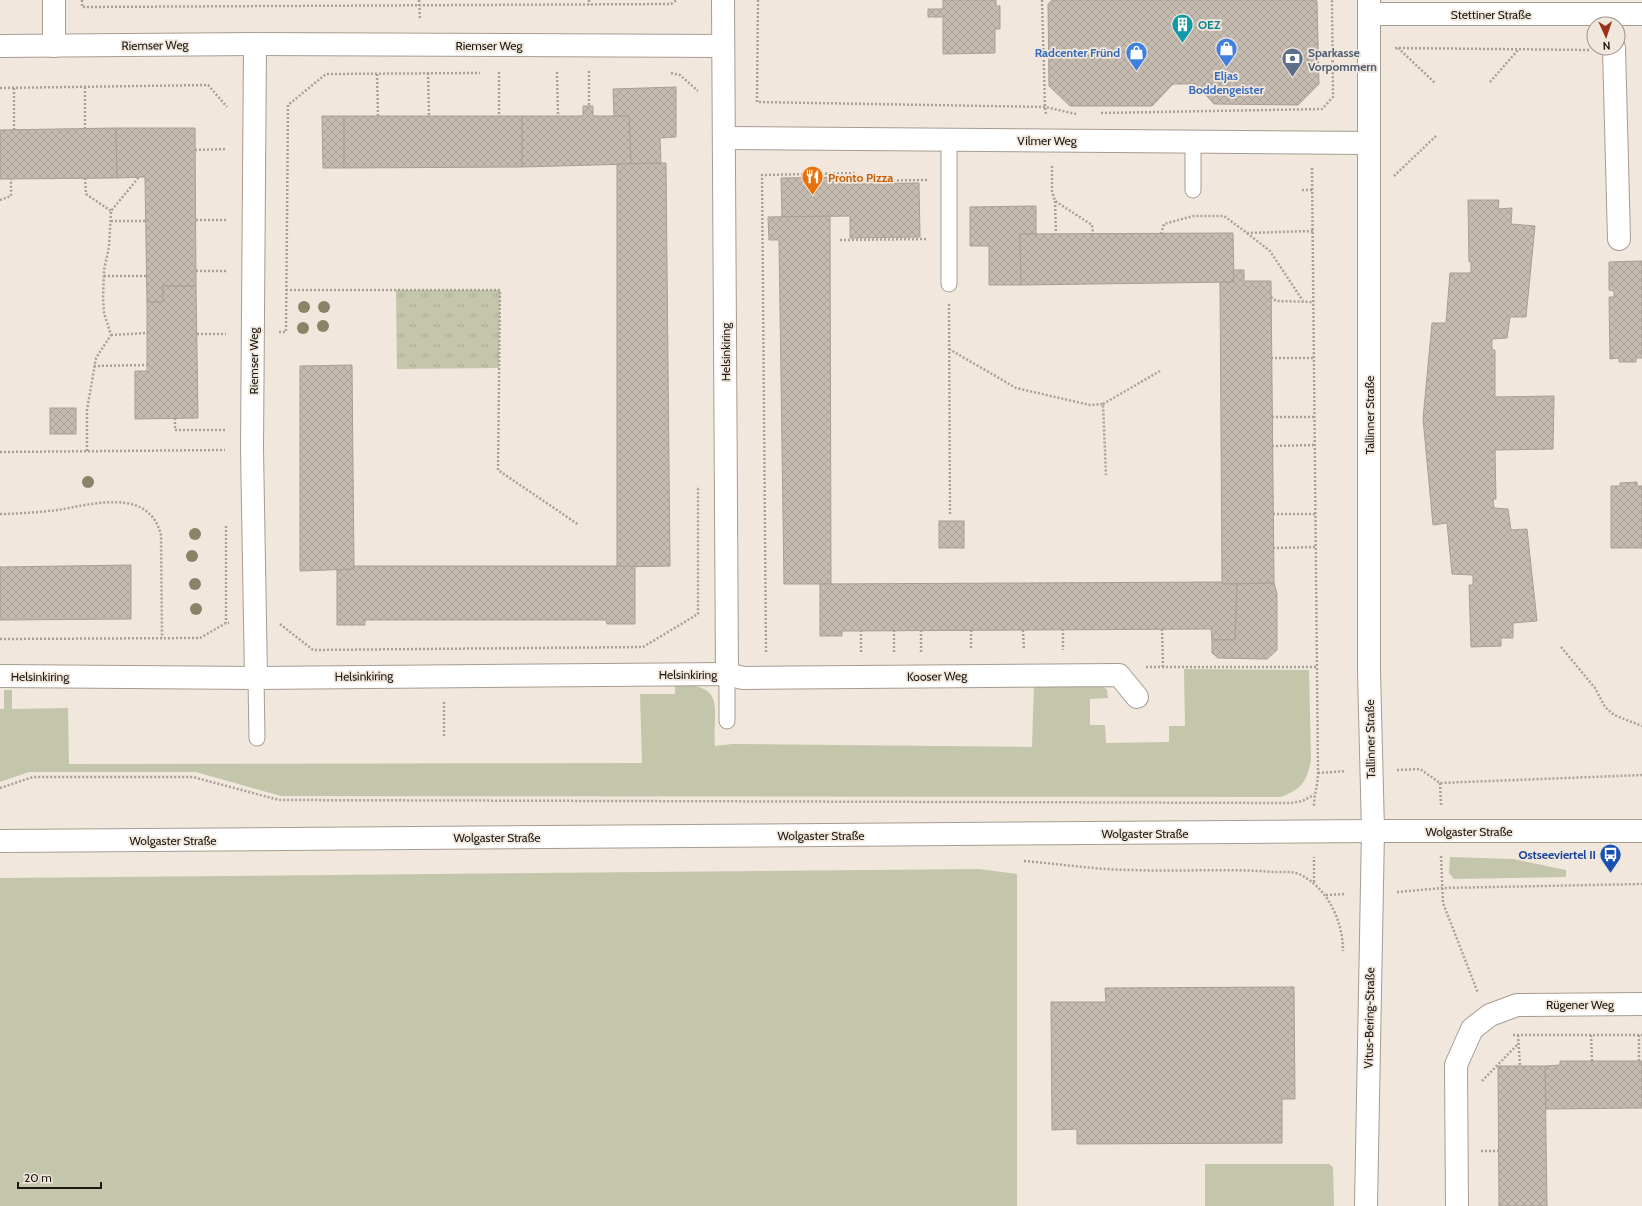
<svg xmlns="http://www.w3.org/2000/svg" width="1642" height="1206" font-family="Cabin,sans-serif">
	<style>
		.green { fill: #c3c6ab }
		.park { fill: url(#park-tufts) }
		.building { fill: url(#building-cross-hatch); stroke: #a89f95 }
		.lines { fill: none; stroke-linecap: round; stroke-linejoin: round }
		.lane-casing { stroke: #a69c92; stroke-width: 17 }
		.street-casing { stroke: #a69c92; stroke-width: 24 }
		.secondary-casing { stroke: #a69c92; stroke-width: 24 }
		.path { stroke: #a9a198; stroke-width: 2.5; stroke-dasharray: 2 2; stroke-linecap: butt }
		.lane { stroke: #fff; stroke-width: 15 }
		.street { stroke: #fff; stroke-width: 22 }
		.secondary { stroke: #fff; stroke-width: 22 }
		.tree { fill: #888468 }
		.labels { text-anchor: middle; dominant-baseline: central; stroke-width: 3.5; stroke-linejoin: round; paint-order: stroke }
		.street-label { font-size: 12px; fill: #1c1814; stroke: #f1e7dc }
		.culture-label { font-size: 12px; font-weight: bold; fill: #0d838f; stroke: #f1e7dc; text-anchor: start }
		.shop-label { font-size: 12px; font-weight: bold; fill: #366cbe; stroke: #f1e7dc; text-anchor: end }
		.service-label { font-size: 12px; font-weight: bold; fill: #4e5e75; stroke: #f1e7dc; text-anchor: start }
		.food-label { font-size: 12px; font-weight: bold; fill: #c56008; stroke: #f1e7dc; text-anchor: start }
		.transit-label { font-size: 12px; font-weight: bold; fill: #164399; stroke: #f1e7dc; text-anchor: end }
	</style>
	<defs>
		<pattern id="park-tufts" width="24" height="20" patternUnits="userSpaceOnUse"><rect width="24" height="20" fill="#c3c6ab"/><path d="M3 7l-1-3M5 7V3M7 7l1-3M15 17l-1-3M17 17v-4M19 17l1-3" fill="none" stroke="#a7a992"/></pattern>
		<pattern id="building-cross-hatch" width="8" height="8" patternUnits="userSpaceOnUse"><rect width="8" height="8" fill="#c5bbb0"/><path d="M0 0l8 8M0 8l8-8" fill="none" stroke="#a9a096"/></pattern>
	</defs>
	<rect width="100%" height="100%" fill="#f1e7dc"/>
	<g class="green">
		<path d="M1184 669 1309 670 1311 760C1307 782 1301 790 1280 797L281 796 196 772H29L0 782V709H4V690H12V709L68 708 69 764 642 763 640 694H675V684C728 685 712 707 715 746L732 744 1032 747 1034 684 1102 685 1107 690 1108 698 1090 699V725H1105L1106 743 1169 742V726H1185Z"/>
		<path d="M1450 857 1513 859 1566 870V877L1454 879 1449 873Z"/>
		<path d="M979 869 1017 874V1206H0V878Z"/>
		<path d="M1205 1164H1329L1333 1167 1334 1206H1205Z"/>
	</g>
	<path class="park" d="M396 290H500L499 368 397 369Z"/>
	<g class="building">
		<path d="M943 0H996V6H1000V29H995V53L943 54V17H928V9H943Z"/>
		<path d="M1052 0H1316L1317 2 1319 84 1298 105 1214 104 1196 84H1173L1152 106H1070L1049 86 1048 4Z"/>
		<path d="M676 87V137L660 138 661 163 631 164 629 116H614L613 89Z"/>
		<path d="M583 106H593V116H629L631 164 522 167V116H583Z"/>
		<path d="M322 116H344V168H323Z"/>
		<path d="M344 116H522V167L344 168Z"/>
		<path d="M116 128 117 178 0 179V130Z"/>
		<path d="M116 128H195L196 286H163V302H147L145 177 117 178Z"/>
		<path d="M666 163 670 566 617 567V164Z"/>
		<path d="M852 177V184L919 183 920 237 850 238V216L782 217 781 178Z"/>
		<path d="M1468 200H1499L1498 209 1512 208 1511 224 1535 226 1526 317H1510L1507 338 1492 339V350H1495V397L1554 396 1553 449 1495 450 1496 499H1493L1494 508 1508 509 1511 530 1527 529 1537 621 1513 623V638H1501V646L1471 647 1469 585H1473V575L1452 574 1447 523 1433 525 1423 419 1432 323H1446L1450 273H1471V261L1469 262Z"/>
		<path d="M1036 206V234H1020L1021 285H989V246H970V207Z"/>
		<path d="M830 216 831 584H784L779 240H769L768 217Z"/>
		<path d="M1233 233 1234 282 1021 285 1020 234Z"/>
		<path d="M1642 261V358H1636V362H1619V358L1610 359 1609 297H1614V291L1609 290V262Z"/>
		<path d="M1233 270H1244V281H1271L1274 583 1222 584 1220 282H1234Z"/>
		<path d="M163 286H196L198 418 135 419V371H147V302H163Z"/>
		<path d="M352 365 354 569 300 571V366Z"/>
		<rect x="50" y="408" width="26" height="26"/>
		<path d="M1637 482V486H1642V548H1611V486H1620V483Z"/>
		<rect x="939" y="521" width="25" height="27"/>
		<path d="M131 565V619L0 620V567Z"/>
		<path d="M354 566H635V624H607L606 620H365V625H337V570L354 569Z"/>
		<path d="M1222 582V584H1237L1235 640H1212L1211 629 842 631V636H820V584Z"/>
		<path d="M1274 583 1277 594V650L1267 659 1218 658 1212 653V640H1235L1237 584Z"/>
		<path d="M1294 987 1295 1099H1282V1143L1077 1144V1129L1052 1130 1051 1002H1106L1105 988Z"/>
		<path d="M1560 1061H1642V1108L1546 1109 1545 1066 1560 1065Z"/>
		<path d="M1498 1066H1545L1547 1206H1499Z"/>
	</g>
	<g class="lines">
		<defs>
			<g id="lane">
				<path d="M1193 142V190"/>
				<path d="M949 284V140"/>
				<path d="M727 674V721"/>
				<path d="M256 678 257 738"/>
			</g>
			<g id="street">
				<path d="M54 0V46"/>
				<path d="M723 0 727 674"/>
				<path d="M1369 14H1642"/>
				<path d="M255 44 252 449 256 678"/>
				<path d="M0 46 255 44 723 46"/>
				<path d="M1614 48 1619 239"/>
				<path d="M724 138 1369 143"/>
				<path d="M0 676 256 678 727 674 743 678 1119 675 1137 697"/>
				<path d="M1366 1206 1373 831 1369 671V0"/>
				<path d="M1457 1206 1456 1065 1472 1029 1490 1015 1517 1005 1642 1004"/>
			</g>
			<path id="secondary" d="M0 841 1373 831H1642"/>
		</defs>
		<use href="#lane" class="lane-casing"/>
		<use href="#street" class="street-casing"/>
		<use href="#secondary" class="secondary-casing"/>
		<g class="path">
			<path d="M82 0V7L671 4 677 0"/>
			<path d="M419 0 420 20"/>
			<path d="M589 0V5"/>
			<path d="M758 0 757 102 1045 107 1076 114"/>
			<path d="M1042 0 1045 107 1046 115"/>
			<path d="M1395 48 1590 50"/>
			<path d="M1398 48 1435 83"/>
			<path d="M589 71V106"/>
			<path d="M499 72V116"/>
			<path d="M557 72 558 116"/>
			<path d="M428 73 429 116"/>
			<path d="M671 73 680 75 698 91"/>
			<path d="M377 74 378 116"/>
			<path d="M1490 82 1518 50"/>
			<path d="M85 87V129"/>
			<path d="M0 88 208 85 227 107"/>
			<path d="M14 88V130"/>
			<path d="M1101 113 1322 109 1333 97 1332 0"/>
			<path d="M195 150 227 149"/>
			<path d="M1052 166V191L1055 201 1092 225 1093 234"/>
			<path d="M1312 168 1318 773C1318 785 1314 794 1314 806"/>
			<path d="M1394 176 1436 136"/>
			<path d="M85 178 86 194 111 211"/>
			<path d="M1302 190H1312"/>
			<path d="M0 200 11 196V179"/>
			<path d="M1055 201 1056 234"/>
			<path d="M196 220H227"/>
			<path d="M111 221H146"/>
			<path d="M1247 233 1270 251 1303 301"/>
			<path d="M1161 234 1164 224 1193 216H1224L1247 233 1313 231"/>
			<path d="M840 240 927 239"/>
			<path d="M196 271H226"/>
			<path d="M104 276H146"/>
			<path d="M286 290H500L498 470 579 525"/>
			<path d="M1271 297 1276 301 1314 302"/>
			<path d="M949 304 950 516"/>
			<path d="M279 332H286L288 105 326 74 480 73"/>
			<path d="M197 334H226"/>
			<path d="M111 335 147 333"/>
			<path d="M949 349 1016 388 1090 405 1103 404 1106 475"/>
			<path d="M1271 358H1314"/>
			<path d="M94 366 147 365"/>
			<path d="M1103 404 1160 371"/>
			<path d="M1272 417H1315"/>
			<path d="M175 418V430H225"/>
			<path d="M1272 446 1315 445"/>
			<path d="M87 451V410L96 358 111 335 104 313 103 298 104 270 109 247 111 211 139 177"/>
			<path d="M0 452 225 450"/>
			<path d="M0 514C19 514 39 512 58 510 93 504 149 487 161 535L162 638"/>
			<path d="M1273 514H1316"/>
			<path d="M226 526V623"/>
			<path d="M1273 548 1316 547"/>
			<path d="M280 624 313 650 643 647 698 614V486"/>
			<path d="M1063 629V650"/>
			<path d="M1162 629 1163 667"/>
			<path d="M894 630V652"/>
			<path d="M921 630V652"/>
			<path d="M971 630V650"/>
			<path d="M1023 630 1024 650"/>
			<path d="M0 639 200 638 226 623H229"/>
			<path d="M1561 647 1595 688 1605 707 1614 715 1642 726"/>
			<path d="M766 652 762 175 856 173V181L927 180"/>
			<path d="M861 652V631"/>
			<path d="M1146 667H1318"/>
			<path d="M444 702V738"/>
			<path d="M1397 770 1420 769 1440 783 1642 775"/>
			<path d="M1318 773 1346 771"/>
			<path d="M1440 783 1441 805"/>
			<path d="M0 788 33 777H193L279 800 1291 803 1302 801 1314 795"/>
			<path d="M1441 856 1443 903 1478 993"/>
			<path d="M1024 861C1061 864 1097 870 1134 870 1181 872 1227 868 1274 872 1282 872 1294 871 1301 875 1328 889 1343 921 1343 951"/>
			<path d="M1314 882V857"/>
			<path d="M1397 892 1442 888 1642 884"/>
			<path d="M1326 895 1346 894"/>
			<path d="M1513 1035H1642"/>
			<path d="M1518 1035 1520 1066"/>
			<path d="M1591 1035 1592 1061"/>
			<path d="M1639 1061V1035"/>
			<path d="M1482 1081 1519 1043"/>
			<path d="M1481 1151H1498"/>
		</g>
		<use href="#lane" class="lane"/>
		<use href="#street" class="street"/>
		<use href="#secondary" class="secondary"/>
	</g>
	<g class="tree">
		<circle cx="304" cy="307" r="6"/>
		<circle cx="324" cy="307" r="6"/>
		<circle cx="323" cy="326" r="6"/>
		<circle cx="303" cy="328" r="6"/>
		<circle cx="88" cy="482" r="6"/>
		<circle cx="195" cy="534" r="6"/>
		<circle cx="192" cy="556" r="6"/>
		<circle cx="195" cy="584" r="6"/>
		<circle cx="196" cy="609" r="6"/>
	</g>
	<defs>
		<symbol id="building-pin" viewBox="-11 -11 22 30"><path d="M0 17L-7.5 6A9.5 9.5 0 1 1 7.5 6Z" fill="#0f9aa8" stroke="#f1e7dc"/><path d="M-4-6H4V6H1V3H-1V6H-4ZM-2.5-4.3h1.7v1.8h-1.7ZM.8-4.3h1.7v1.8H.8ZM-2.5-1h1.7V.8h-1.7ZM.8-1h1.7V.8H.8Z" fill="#fff"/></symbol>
		<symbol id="shop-pin" viewBox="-11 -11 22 30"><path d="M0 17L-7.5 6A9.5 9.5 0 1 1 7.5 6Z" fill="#3f7fe0" stroke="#f1e7dc"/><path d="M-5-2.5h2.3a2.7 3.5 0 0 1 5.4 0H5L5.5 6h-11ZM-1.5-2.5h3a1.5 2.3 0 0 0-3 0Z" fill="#fff"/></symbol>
		<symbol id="bank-pin" viewBox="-11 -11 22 30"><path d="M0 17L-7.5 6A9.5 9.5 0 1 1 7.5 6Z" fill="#5c6f8a" stroke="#f1e7dc"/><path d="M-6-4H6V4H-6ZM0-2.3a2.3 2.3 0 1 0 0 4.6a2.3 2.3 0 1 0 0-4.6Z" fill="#fff"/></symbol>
		<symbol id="restaurant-pin" viewBox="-11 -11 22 30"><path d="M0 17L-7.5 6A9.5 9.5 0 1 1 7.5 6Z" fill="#e8710a" stroke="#f1e7dc"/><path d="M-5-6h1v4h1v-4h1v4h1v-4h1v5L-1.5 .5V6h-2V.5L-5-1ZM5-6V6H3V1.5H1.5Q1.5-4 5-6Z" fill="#fff"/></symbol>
		<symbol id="bus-pin" viewBox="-11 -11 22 30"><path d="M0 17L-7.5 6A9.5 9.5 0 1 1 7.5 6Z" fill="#1a4fb4" stroke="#f1e7dc"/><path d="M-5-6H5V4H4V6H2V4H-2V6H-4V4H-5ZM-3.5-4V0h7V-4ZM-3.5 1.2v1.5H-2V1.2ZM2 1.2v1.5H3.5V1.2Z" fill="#fff"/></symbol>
	</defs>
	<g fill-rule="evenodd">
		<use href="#building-pin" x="1170" y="12" width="25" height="34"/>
		<use href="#shop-pin" x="1214" y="36" width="25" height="34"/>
		<use href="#shop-pin" x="1124" y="40" width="25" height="34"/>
		<use href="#bank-pin" x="1280" y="46" width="25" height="34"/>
		<use href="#restaurant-pin" x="800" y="164" width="25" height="34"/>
		<use href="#bus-pin" x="1598" y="842" width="25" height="34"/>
	</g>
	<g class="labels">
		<g class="street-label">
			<text x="1491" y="14">Stettiner Straße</text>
			<text transform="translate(155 45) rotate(-1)">Riemser Weg</text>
			<text x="489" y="45">Riemser Weg</text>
			<text x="1047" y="140">Vilmer Weg</text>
			<text transform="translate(725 352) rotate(-90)">Helsinkiring</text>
			<text transform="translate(253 361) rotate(-90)">Riemser Weg</text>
			<text transform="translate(1369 415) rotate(-90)">Tallinner Straße</text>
			<text x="688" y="674">Helsinkiring</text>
			<text x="40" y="676">Helsinkiring</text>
			<text transform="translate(364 676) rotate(-1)">Helsinkiring</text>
			<text transform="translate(937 676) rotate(-1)">Kooser Weg</text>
			<text transform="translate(1370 739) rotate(-91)">Tallinner Straße</text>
			<text x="1469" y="831">Wolgaster Straße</text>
			<text x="1145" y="833">Wolgaster Straße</text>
			<text x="821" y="835">Wolgaster Straße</text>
			<text x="497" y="837">Wolgaster Straße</text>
			<text x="173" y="840">Wolgaster Straße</text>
			<text x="1580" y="1004">Rügener Weg</text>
			<text transform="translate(1369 1018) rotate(-89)">Vitus-Bering-Straße</text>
		</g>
		<g class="culture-label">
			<text x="1198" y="24">OEZ</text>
		</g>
		<g class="shop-label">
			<text x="1120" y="52">Radcenter Fründ</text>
			<text x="1226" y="75" text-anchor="middle">Eljas<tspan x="1226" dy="14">Boddengeister</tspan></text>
		</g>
		<g class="service-label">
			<text x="1308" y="52">Sparkasse<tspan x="1308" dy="14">Vorpommern</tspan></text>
		</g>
		<g class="food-label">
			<text x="828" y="177">Pronto Pizza</text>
		</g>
		<g class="transit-label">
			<text x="1596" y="854">Ostseeviertel II</text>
		</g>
	</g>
	<g transform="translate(1606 36) rotate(177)"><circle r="19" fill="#f1e7dc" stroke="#9c948c"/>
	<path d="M0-3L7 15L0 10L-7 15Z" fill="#9a3119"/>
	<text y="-6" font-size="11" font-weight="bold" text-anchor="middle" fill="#1c1814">N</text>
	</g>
	<path d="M18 1182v6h83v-6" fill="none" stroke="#1c1814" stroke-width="2"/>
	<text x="24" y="1182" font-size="12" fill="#1c1814" stroke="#f1e7dc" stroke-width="3" paint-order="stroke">20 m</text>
</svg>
